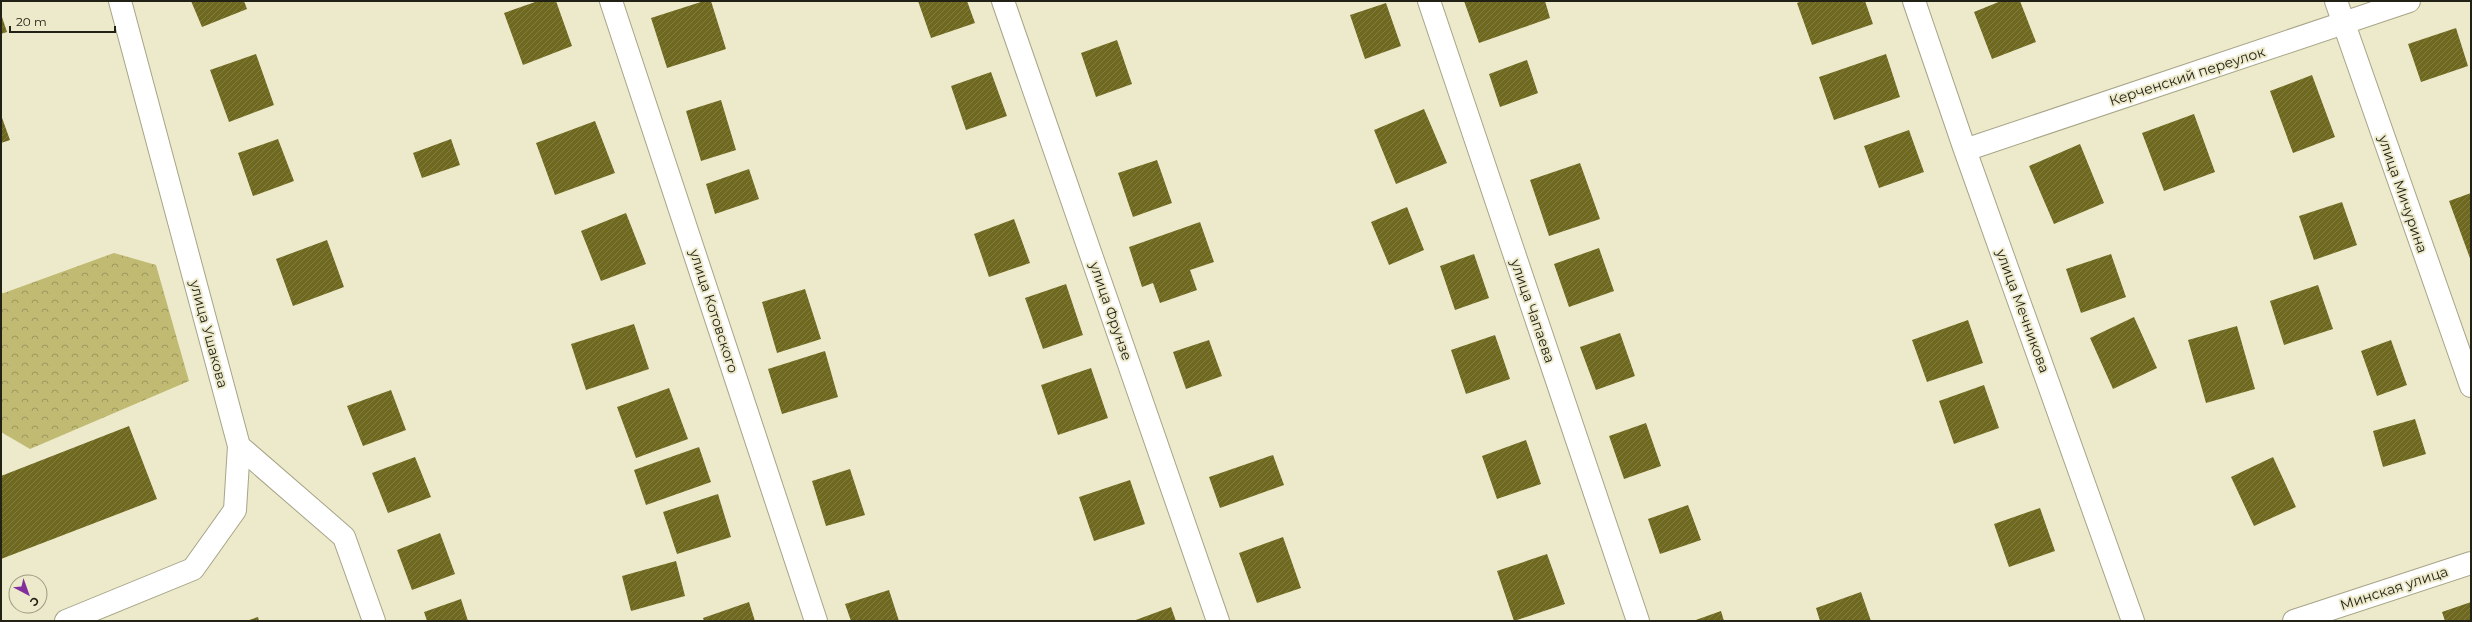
<svg xmlns="http://www.w3.org/2000/svg" width="2472" height="622" viewBox="0 0 2472 622" font-family="Montserrat,sans-serif">
  <style>
    .forest { fill: url(#forest-crowns) }
    .building { fill: url(#building-hatch) }
    .lines { fill: none; stroke-linecap: round; stroke-linejoin: round }
    .minor-casing { stroke: #a7a487; stroke-width: 24 }
    .minor { stroke: #fff; stroke-width: 22 }
    .labels { text-anchor: middle; dominant-baseline: central; stroke-width: 4; stroke-linejoin: round; paint-order: stroke }
    .street-label { font-size: 14px; fill: #222116; stroke: #edeacb }
  </style>
  <defs>
    <pattern id="forest-crowns" width="20" height="18" patternUnits="userSpaceOnUse"><rect width="20" height="18" fill="#c1ba73"/><path d="M2 6a3 3 0 1 1 6 0M12 15a3 3 0 1 1 6 0" fill="none" stroke="#9c975d"/></pattern>
    <pattern id="building-hatch" width="6" height="6" patternUnits="userSpaceOnUse"><rect width="6" height="6" fill="#6f681f"/><path d="M-1 1l2-2M0 6l6-6M5 7l2-2" fill="none" stroke="#827d46"/></pattern>
  </defs>
  <rect width="100%" height="100%" fill="#edeacb"/>
  <path class="forest" d="M114,253L156,265L189,381L30,449L1,432V294Z"/>
  <path class="building" d="M191,1H244L247,9L202,27Z
    M538,1H556L572,46L523,65L504,13Z
    M704,1H711L726,49L667,68L651,18Z
    M918,1H967L975,23L931,38Z
    M1464,1H1545L1550,18L1479,43Z
    M1802,1H1865L1873,24L1812,45L1797,3Z
    M2001,1H2020L2036,42L1992,59L1974,12Z
    M1386,3L1401,46L1365,59L1350,15Z
    M1,14L7,32L1,34Z
    M2456,28L2468,66L2421,82L2408,44Z
    M1117,40L1132,84L1096,97L1081,53Z
    M256,54L274,105L229,122L210,70Z
    M1886,54L1900,97L1834,120L1819,77Z
    M1527,60L1538,93L1500,107L1489,74Z
    M991,72L1007,116L966,130L951,86Z
    M2312,75L2335,137L2293,153L2270,91Z
    M721,100L736,150L701,161L686,111Z
    M1424,109L1447,163L1396,184L1374,130Z
    M2194,114L2215,172L2164,191L2142,133Z
    M1,115L10,140L1,143Z
    M595,121L615,173L555,195L536,143Z
    M1909,130L1924,172L1879,188L1864,146Z
    M278,139L294,181L253,196L238,153Z
    M451,139L460,165L422,178L413,153Z
    M2080,144L2104,203L2054,224L2029,166Z
    M1157,160L1172,203L1133,217L1118,173Z
    M1580,163L1600,219L1549,236L1530,180Z
    M749,169L759,199L715,214L706,184Z
    M2471,193V261L2449,201Z
    M2342,202L2357,245L2314,260L2299,216Z
    M1407,207L1424,250L1389,265L1371,222Z
    M626,213L646,264L601,281L581,231Z
    M1014,219L1030,263L989,277L974,234Z
    M1200,222L1214,262L1190,270L1197,290L1160,303L1153,283L1142,287L1129,247Z
    M327,240L344,287L293,306L276,259Z
    M1599,248L1614,291L1569,307L1554,264Z
    M1474,254L1489,298L1455,310L1440,266Z
    M2111,254L2126,297L2081,313L2066,269Z
    M1066,284L1083,335L1043,349L1025,298Z
    M2318,285L2333,329L2284,345L2270,301Z
    M805,289L821,339L777,353L762,302Z
    M2134,317L2157,368L2113,389L2090,338Z
    M1968,320L1983,363L1927,382L1912,340Z
    M634,324L649,369L586,390L571,344Z
    M2237,326L2255,389L2206,403L2188,340Z
    M1620,333L1635,376L1596,390L1580,347Z
    M1495,335L1510,379L1466,394L1451,350Z
    M1209,340L1222,376L1186,389L1173,352Z
    M2391,340L2407,385L2377,396L2361,351Z
    M825,351L838,397L782,414L768,369Z
    M1091,368L1108,418L1058,435L1041,385Z
    M1984,385L1999,428L1954,444L1939,401Z
    M669,388L688,439L636,458L617,407Z
    M391,390L406,430L363,446L347,406Z
    M2415,419L2426,454L2383,467L2373,431Z
    M1646,423L1661,466L1624,479L1609,436Z
    M129,426L157,499L1,559V476Z
    M1526,440L1541,484L1497,499L1482,456Z
    M699,447L711,482L646,505L634,470Z
    M1273,455L1284,485L1220,508L1209,477Z
    M415,457L431,497L388,513L372,473Z
    M2273,457L2296,507L2254,526L2231,477Z
    M850,469L865,515L826,526L812,481Z
    M1130,480L1145,524L1094,541L1079,497Z
    M718,494L731,537L677,554L663,512Z
    M1688,505L1701,540L1660,554L1648,519Z
    M2040,508L2055,551L2009,567L1994,524Z
    M440,533L455,574L412,590L397,550Z
    M1283,537L1301,588L1257,603L1239,553Z
    M1547,554L1565,604L1514,621L1497,571Z
    M676,561L685,596L631,611L622,576Z
    M889,590L899,621H851L845,604Z
    M1861,592L1871,621H1820L1816,608Z
    M461,599L468,621H427L424,612Z
    M749,602L755,621H704L703,618Z
    M2471,602V621H2445L2442,612Z
    M1171,607L1176,621H1133Z
    M1721,611L1724,621H1693Z
    M258,617L259,621H246Z"/>
  <g class="lines">
    <g class="minor-casing">
      <path id="minor" d="M120,1L239,446L344,537L374,621
        M611,1L816,621
        M1003,1L1218,621
        M1429,1L1638,621
        M1914,1L1965,150L2133,621
        M2336,1L2471,386
        M1965,150L2409,1
        M66,621L193,569L235,510L239,446
        M2294,621L2471,563"/>
    </g>
    <use href="#minor" class="minor"/>
  </g>
  <g class="labels">
    <g class="street-label">
      <text transform="translate(2187 76) rotate(-18)">Керченский переулок</text>
      <text transform="translate(2403 194) rotate(71)">улица Мичурина</text>
      <text transform="translate(714 311) rotate(72)">улица Котовского</text>
      <text transform="translate(1111 311) rotate(71)">улица Фрунзе</text>
      <text transform="translate(1533 311) rotate(71)">улица Чапаева</text>
      <text transform="translate(2023 311) rotate(70)">улица Мечникова</text>
      <text transform="translate(209 334) rotate(75)">улица Ушакова</text>
      <text transform="translate(2394 588) rotate(-18)">Минская улица</text>
    </g>
  </g>
  <rect width="2472" height="622" fill="none" stroke="#222116" stroke-width="4"/>
  <g transform="translate(28 594) rotate(139)"><circle r="19" fill="#edeacb" stroke="#9c9a83"/>
  <path d="M0-3L7 15L0 10L-7 15Z" fill="#822f9d"/>
  <text y="-6" font-size="11" font-weight="bold" text-anchor="middle" fill="#222116">С</text>
  </g>
  <path d="M10 26v6h105v-6" fill="none" stroke="#222116" stroke-width="2"/>
  <text x="16" y="26" font-size="12" fill="#222116" stroke="#edeacb" stroke-width="3" paint-order="stroke">20 m</text>
</svg>
